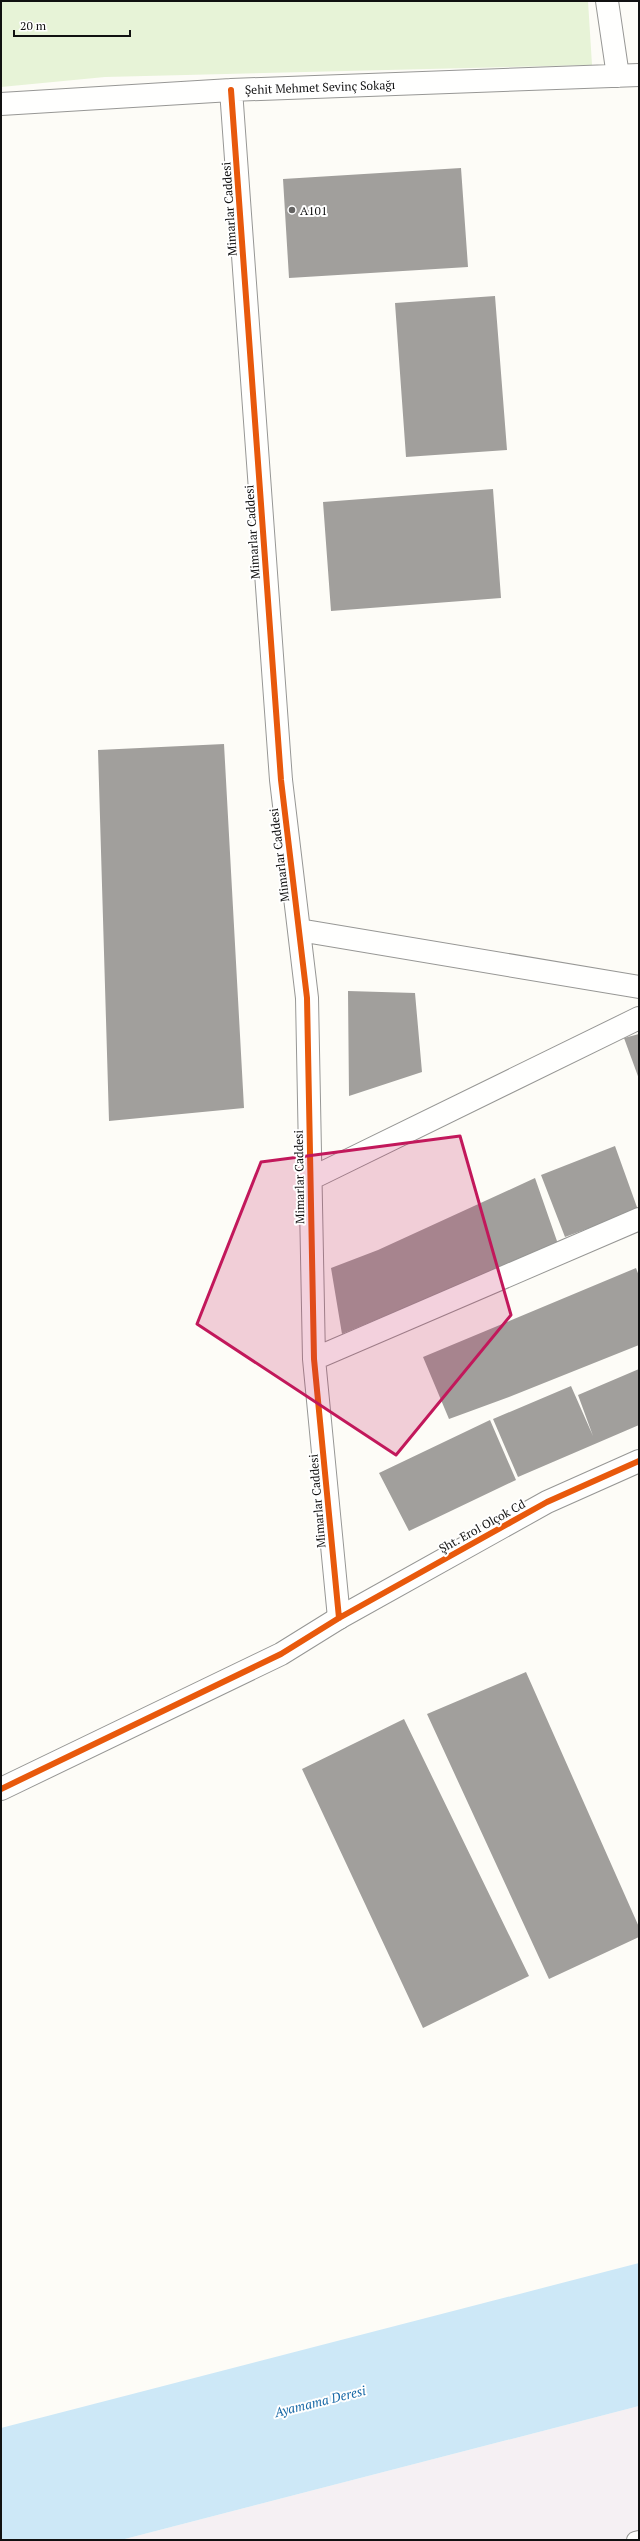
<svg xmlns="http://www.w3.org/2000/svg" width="640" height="2541" viewBox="0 0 640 2541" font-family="'PT Serif',serif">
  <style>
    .industrial { fill: #f5f0f3 }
    .green { fill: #e7f3d7 }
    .water { fill: #cde8f7 }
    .building { fill: #a19f9c }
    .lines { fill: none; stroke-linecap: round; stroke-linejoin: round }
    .service-casing { stroke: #979795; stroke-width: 18 }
    .minor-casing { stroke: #979795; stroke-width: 24 }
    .tertiary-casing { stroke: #979795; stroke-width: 24 }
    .service { stroke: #fffffe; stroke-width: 16 }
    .minor { stroke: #fffffe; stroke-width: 22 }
    .tertiary { stroke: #fffffe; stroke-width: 22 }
    .cycleway-casing { stroke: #fff; stroke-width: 8 }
    .cycleway { stroke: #e8590c; stroke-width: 6 }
    .marked { fill: #c2185b; fill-opacity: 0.2; stroke: #c2185b; stroke-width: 3; stroke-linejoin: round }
    .poi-dot { fill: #646362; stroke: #fff; stroke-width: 1.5 }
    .labels { text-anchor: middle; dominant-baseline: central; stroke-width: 4; stroke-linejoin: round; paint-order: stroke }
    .street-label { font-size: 12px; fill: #111; stroke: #fff }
    .poi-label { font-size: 12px; fill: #111; stroke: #fff; text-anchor: start }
    .water-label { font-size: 13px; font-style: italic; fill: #1768a6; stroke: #fff }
  </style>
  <rect width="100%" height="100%" fill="#fdfcf7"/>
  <path class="industrial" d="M639,2406V2540H121Z"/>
  <path class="green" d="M1,1H588L592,65L105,77L1,87Z"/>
  <path class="water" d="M639,2263V2406L121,2540H1V2428Z"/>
  <path class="building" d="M461,168L468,267L289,278L283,179Z
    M495,296L507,450L406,457L395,303Z
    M493,489L501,598L331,611L323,502Z
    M224,744L244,1108L109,1121L98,750Z
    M348,991L415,993L422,1072L349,1096Z
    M639,1034V1079L624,1038Z
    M615,1146L638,1210L565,1237L541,1175Z
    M535,1178L558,1244L342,1334L331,1268L378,1250Z
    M636,1268L639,1276V1345L509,1397L449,1419L423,1357Z
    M639,1369V1425L518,1477L493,1419L571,1386L593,1436L578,1395Z
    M490,1420L516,1480L409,1531L379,1473Z
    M526,1672L639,1927V1937L549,1979L427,1714Z
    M404,1719L529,1976L423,2028L302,1769Z"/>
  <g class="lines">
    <g class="service-casing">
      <path id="service" d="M635,2540L639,2539"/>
    </g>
    <g class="minor-casing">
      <path id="minor" d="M607,1L618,76
        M231,90L281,780L307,998L314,1359L339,1618
        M1,104L231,90L639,75
        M299,930L639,987
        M310,1179L639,1018
        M314,1359L639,1219"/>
    </g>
    <g class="tertiary-casing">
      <path id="tertiary" d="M1,1789L281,1654L339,1618L547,1502L639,1461"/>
    </g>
    <use href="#service" class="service"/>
    <use href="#minor" class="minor"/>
    <use href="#tertiary" class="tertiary"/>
    <g class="cycleway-casing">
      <path id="cycleway" d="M231,90L281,780L307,998L314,1359L339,1618
        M1,1789L281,1654L339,1618L547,1502L639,1461"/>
    </g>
    <use href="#cycleway" class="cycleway"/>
  </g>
  <path class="marked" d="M460,1136L511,1315L396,1455L197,1324L261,1162Z"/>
  <circle class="poi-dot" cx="292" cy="210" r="4"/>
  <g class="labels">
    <g class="street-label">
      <text transform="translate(320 87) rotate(-2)">Şehit Mehmet Sevinç Sokağı</text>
      <text transform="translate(229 209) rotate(-94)">Mimarlar Caddesi</text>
      <text transform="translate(252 532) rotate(-94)">Mimarlar Caddesi</text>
      <text transform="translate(279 855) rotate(-97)">Mimarlar Caddesi</text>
      <text transform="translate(299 1177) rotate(-91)">Mimarlar Caddesi</text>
      <text transform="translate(317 1501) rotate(-95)">Mimarlar Caddesi</text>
      <text transform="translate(482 1526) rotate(-29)">Şht. Erol Olçok Cd</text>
    </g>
    <g class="poi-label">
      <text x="300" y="210">A101</text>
    </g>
    <g class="water-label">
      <text transform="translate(320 2401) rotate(-14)">Ayamama Deresi</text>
    </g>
  </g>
  <rect width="640" height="2541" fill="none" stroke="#111111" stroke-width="4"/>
  <path d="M14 30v6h116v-6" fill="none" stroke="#111111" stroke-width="2"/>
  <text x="20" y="30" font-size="12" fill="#111111" stroke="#ffffff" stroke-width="3" paint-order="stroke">20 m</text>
</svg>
